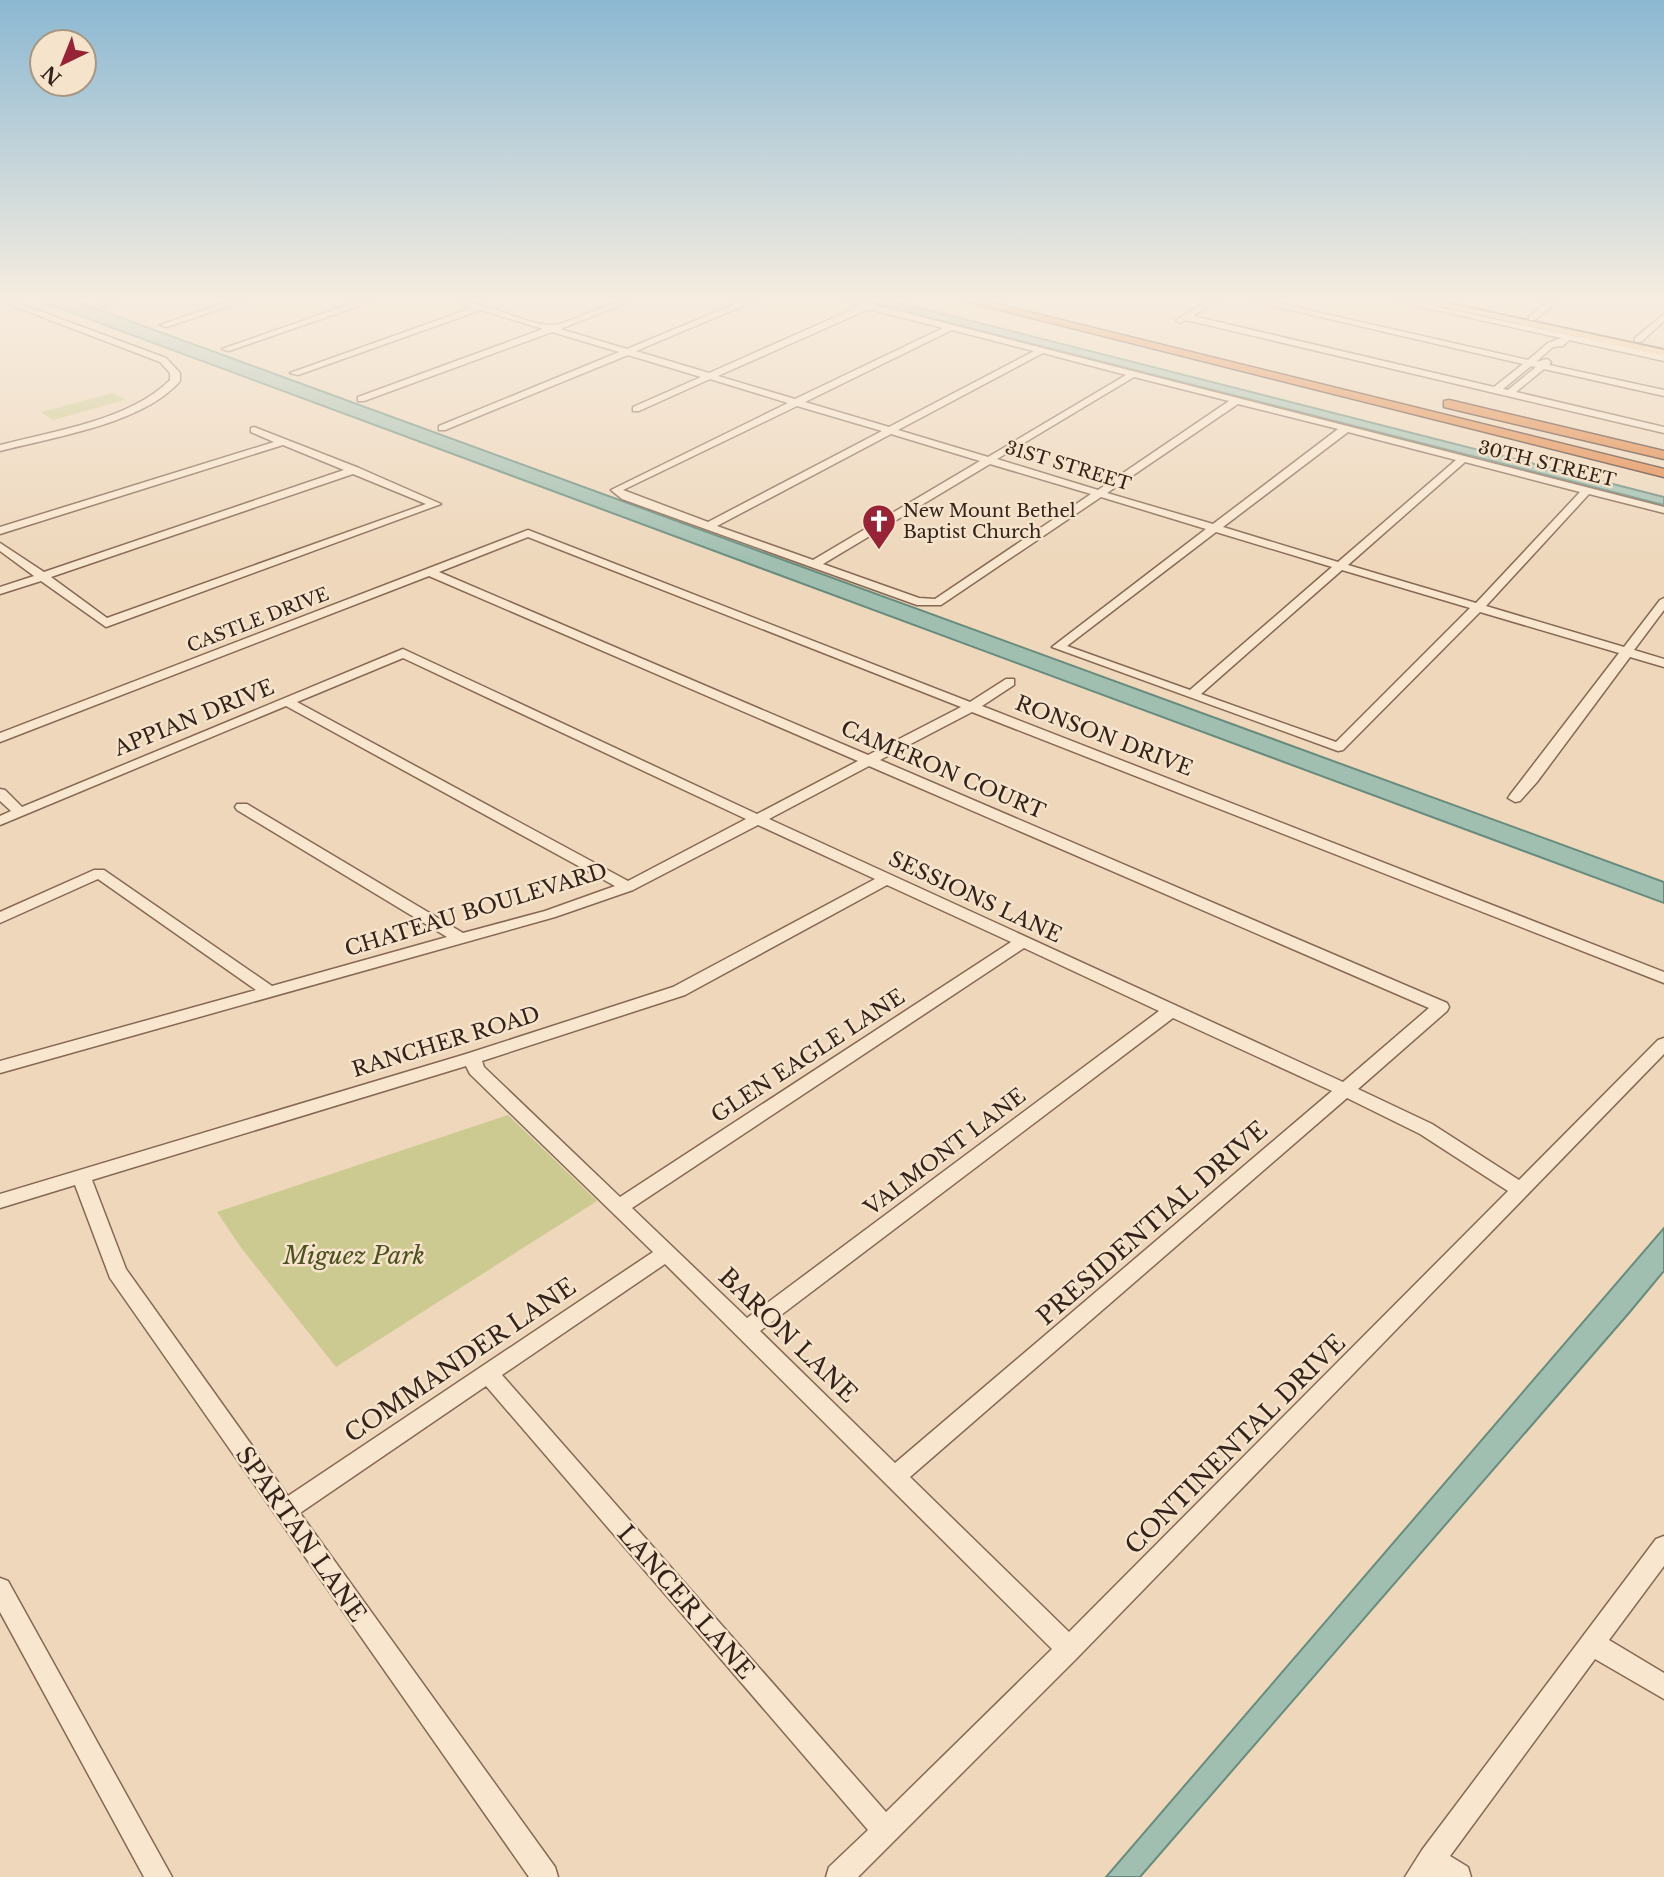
<svg xmlns="http://www.w3.org/2000/svg" width="1664" height="1877" viewBox="0 0 1664 1877" font-family="'Libre Baskerville',serif">
  <style>
    .green { fill: #ccca90 }
    .water { fill: #a0bfb1; stroke: #678c7e; stroke-width: 2 }
    .lines { fill: none; stroke-linecap: round; stroke-linejoin: round }
    .minor-casing { stroke: #866855; stroke-width: 3 }
    .major-casing { stroke: #53372a; stroke-width: 4 }
    .highway-casing { stroke: #53372a; stroke-width: 3 }
    .minor { fill: #f9e6ce; fill-rule: evenodd }
    .major { fill: #f4c691; fill-rule: evenodd }
    .highway { fill: #e28748; fill-rule: evenodd }
    .labels { text-anchor: middle; dominant-baseline: central; stroke-width: 5; stroke-linejoin: round; paint-order: stroke }
    .far-street-label { font-size: 18px; fill: #34231a; stroke: #f6e3cb }
    .far-poi-label { font-size: 18px; fill: #34231a; stroke: #f6e3cb; text-anchor: start }
    .street-label { font-size: 21px; fill: #34231a; stroke: #f6e3cb }
    .near-street-label { font-size: 24px; fill: #34231a; stroke: #f6e3cb }
    .near-park-label { font-size: 24px; font-style: italic; fill: #4c5120; stroke: #f6e3cb }
  </style>
  <rect width="100%" height="100%" fill="#eed7bb"/>
  <path class="green" d="M113,393L125,400L53,420L41,412Z
    M508,1115L597,1201L336,1367L242,1249L217,1212Z"/>
  <path class="water" d="M43,302H78L1664,882V903Z
    M868,302H897L1664,497V505Z
    M1664,1228V1271L1629,1313L1140,1877H1106Z"/>
  <g class="lines">
    <g class="minor-casing">
      <path id="minor" d="M3,302H15L166,358L180,373V381C143,424 53,437 0,451V445C54,431 130,420 170,380V373L160,362Z
        M100,302H112L103,306L99,304Z
        M228,302H241L167,327L160,325Z
        M357,302H370L229,351L222,349Z
        M458,302C490,302 517,322 549,325C566,327 603,302 628,302L560,329L627,349L740,302H752L636,351L709,373L860,306L849,302H863L1664,507V513L1589,494L1486,606L1624,647L1660,600L1664,598V610L1634,650L1664,659V667L1630,657L1537,782L1520,801L1515,802L1508,798L1510,795L1619,653L1480,612L1343,750L1338,751L1052,647L1206,529L1101,497L941,605H917L622,499L611,490L788,403L710,379L639,411H633V407L701,377L628,355L445,430H439V426L619,352L552,332L364,401H358V397L543,329L481,310L298,375L290,373L472,308ZM869,309L943,328L795,399L718,376ZM952,330L1034,351L889,427L805,402ZM1043,353L1126,375L988,457L898,430ZM1134,377L1229,401L1098,490L997,459ZM1238,404L1338,429L1213,524L1107,493ZM797,406L882,431L708,522L623,490ZM1348,432L1456,460L1338,562L1223,527ZM891,434L980,461L813,560L717,526ZM1465,462L1580,492L1476,603L1348,565ZM990,464L1091,494L935,599L919,598L823,564ZM1216,532L1332,567L1190,690L1067,646ZM1342,570L1470,608L1336,742L1201,694Z
        M1206,302H1216L1193,316L1494,387L1523,364L1256,302H1272L1528,360L1548,343L1561,338L1399,302H1415L1664,355V361L1569,340L1563,346L1553,347L1536,362L1547,359L1551,362L1549,365L1664,390V396L1544,369L1516,392L1664,427V433L1186,320L1180,323L1176,320ZM1531,366L1536,367L1508,390L1503,389Z
        M1548,302H1557L1535,320H1529V316Z
        M1664,314V321L1641,342H1635V338Z
        M254,427L359,468L441,504L106,627L41,581L0,594V587L34,576L0,551V543L44,572L344,470L283,445L0,534V527L274,442L251,432V428ZM353,474L426,504L107,618L51,577Z
        M528,530L970,702L1006,679H1014V685L982,706L1664,972V983L972,712L880,760L1447,1003L1449,1007L1447,1011L1358,1089L1432,1124L1519,1180L1658,1040L1664,1038V1054L1078,1657L858,1877H826L829,1867L868,1830L486,1386L300,1513L555,1867L558,1877H529L110,1278L75,1185L0,1208V1194L466,1054L673,987L875,879L758,825L633,890L555,917L0,1073V1061L256,990L98,879L0,923V912L94,870H104L272,986L447,937L237,810L235,807L237,804H247L463,933L545,911L615,886L286,706L0,825V816L11,811L0,801V789L5,790L22,807L403,649L757,814L858,761L429,576L0,742V733ZM528,537L961,707L868,755L439,572ZM403,658L746,819L628,881L297,702ZM869,766L1429,1008L1343,1082L769,819ZM887,885L1011,942L620,1197L484,1067L482,1061L685,995ZM1024,948L1159,1011L747,1318L632,1208ZM1173,1018L1332,1091L895,1463L760,1331ZM466,1066L470,1074L653,1252L288,1496L126,1269L92,1180ZM1347,1098L1420,1134L1508,1191L1069,1632L910,1477ZM665,1264L1052,1649L886,1812L502,1375Z
        M1664,1536V1566L1609,1640L1664,1673V1699L1595,1659L1450,1856L1468,1867L1471,1877H1405L1422,1850L1656,1539Z
        M0,1578L8,1581L172,1877H144L0,1612Z"/>
    </g>
    <g class="major-casing">
      <path id="major" d="M1421,302H1441L1664,350V356Z"/>
    </g>
    <g class="highway-casing">
      <path id="highway" d="M968,302H989L1664,469V477Z
        M1449,400L1664,451V459L1444,407V401Z"/>
    </g>
    <use href="#minor" class="minor"/>
    <use href="#major" class="major"/>
    <use href="#highway" class="highway"/>
  </g>
  <linearGradient id="sky" x2="0" y2="1"><stop stop-color="#8bb8d2"/><stop offset="0.53" stop-color="#f7ede0"/><stop offset="1" stop-color="#f7ede0" stop-opacity="0"/></linearGradient>
  <rect width="1664" height="565" fill="url(#sky)"/>
  <defs>
    <g id="church-pin" transform="scale(1.75)"><path d="M0 17L-7.5 6A9.5 9.5 0 1 1 7.5 6Z" fill="#962436" stroke="#f6e3cb"/><path d="M-1.2-6h2.4v3.5h3.3v2.4h-3.3V6h-2.4V-.1h-3.3v-2.4h3.3Z" fill="#fff"/></g>
  </defs>
  <g fill-rule="evenodd">
    <use href="#church-pin" x="879" y="521"/>
  </g>
  <g class="labels">
    <g class="far-street-label">
      <text transform="translate(1547 464) rotate(14)">30TH STREET</text>
      <text transform="translate(1068 466) rotate(17)">31ST STREET</text>
      <text transform="translate(258 620) rotate(-21)">CASTLE DRIVE</text>
    </g>
    <g class="far-poi-label">
      <text x="903" y="511">New Mount Bethel<tspan x="903" dy="21">Baptist Church</tspan></text>
    </g>
    <g class="street-label">
      <text transform="translate(194 718) rotate(-22)">APPIAN DRIVE</text>
      <text transform="translate(1104 736) rotate(21)">RONSON DRIVE</text>
      <text transform="translate(943 770) rotate(23)">CAMERON COURT</text>
      <text transform="translate(975 897) rotate(25)">SESSIONS LANE</text>
      <text transform="translate(476 910) rotate(-17)">CHATEAU BOULEVARD</text>
      <text transform="translate(446 1042) rotate(-17)">RANCHER ROAD</text>
      <text transform="translate(808 1056) rotate(-33)">GLEN EAGLE LANE</text>
      <text transform="translate(945 1152) rotate(-37)">VALMONT LANE</text>
    </g>
    <g class="near-street-label">
      <text transform="translate(1152 1223) rotate(-41)">PRESIDENTIAL DRIVE</text>
      <text transform="translate(788 1335) rotate(44)">BARON LANE</text>
      <text transform="translate(460 1360) rotate(-34)">COMMANDER LANE</text>
      <text transform="translate(1235 1444) rotate(-45)">CONTINENTAL DRIVE</text>
      <text transform="translate(301 1534) rotate(55)">SPARTAN LANE</text>
      <text transform="translate(686 1602) rotate(49)">LANCER LANE</text>
    </g>
    <g class="near-park-label">
      <text x="354" y="1255">Miguez Park</text>
    </g>
  </g>
  <g transform="translate(63 63) rotate(223)"><circle r="33" fill="#f6e3cb" stroke="#a89684" stroke-width="2"/>
  <path d="M0-5L12 26L0 18L-12 26Z" fill="#962436"/>
  <text y="-10" font-size="19" font-weight="bold" text-anchor="middle" fill="#34231a">N</text>
  </g>
</svg>
